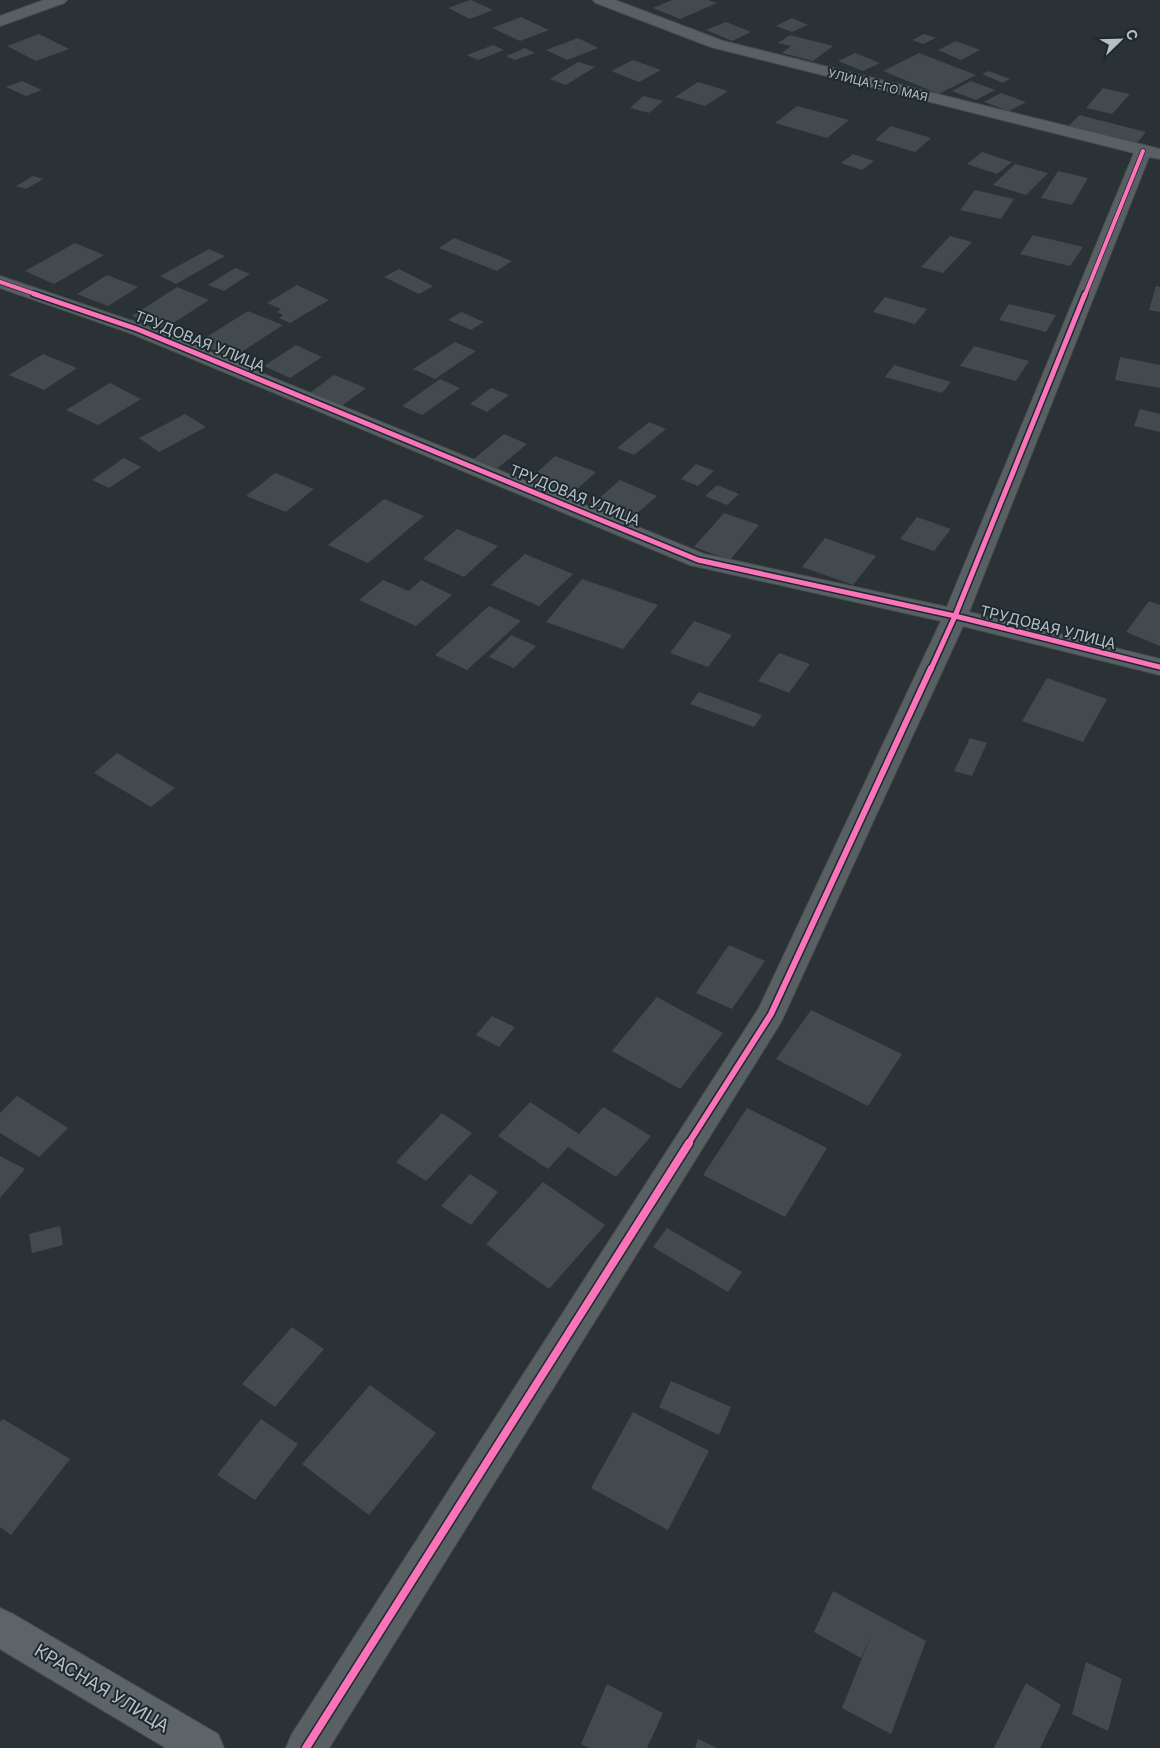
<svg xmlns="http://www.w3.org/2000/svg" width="1160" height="1748" viewBox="0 0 1160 1748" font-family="Inter,sans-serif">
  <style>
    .building { fill: #434a4d }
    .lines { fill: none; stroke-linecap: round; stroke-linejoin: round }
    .minor-casing { stroke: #484d50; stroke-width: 2 }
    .secondary-casing { stroke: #484d50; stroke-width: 2 }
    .minor { fill: #596063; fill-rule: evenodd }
    .secondary { fill: #5d6468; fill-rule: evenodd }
    .cycleway-far3-casing { stroke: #1d292f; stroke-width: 5.5 }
    .cycleway-far2-casing { stroke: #1d292f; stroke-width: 8 }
    .cycleway-far1-casing { stroke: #1d292f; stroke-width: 9 }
    .cycleway-casing { stroke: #1d292f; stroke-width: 11 }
    .cycleway-far3 { stroke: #fb73b8; stroke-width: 4 }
    .cycleway-far2 { stroke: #fb73b8; stroke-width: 5 }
    .cycleway-far1 { stroke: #fb73b8; stroke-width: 6 }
    .cycleway { stroke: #fb73b8; stroke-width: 8 }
    .labels { text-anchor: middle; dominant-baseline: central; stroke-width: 4; stroke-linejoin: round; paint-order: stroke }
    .far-street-label { font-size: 12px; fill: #b4bfc6; stroke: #1d292f }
    .street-label { font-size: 15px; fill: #b4bfc6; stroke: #1d292f }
    .near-street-label { font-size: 18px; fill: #b4bfc6; stroke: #1d292f }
  </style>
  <rect width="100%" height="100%" fill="#2a3235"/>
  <path class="building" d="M470,0H471L493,10L470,19L448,8Z
    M672,0H708L717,3L680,19L653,8Z
    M521,17L549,30L520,41L492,28Z
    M792,18L808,25L792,32L776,26Z
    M726,22L751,32L732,41L706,30Z
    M39,34L69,49L36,61L7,46Z
    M924,34L936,38L923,44L912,40Z
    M790,35L833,46L813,61L782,53L791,46L778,43Z
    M578,38L598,48L567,60L546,50Z
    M956,41L980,50L961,60L938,50Z
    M493,45L504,50L478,60L467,55Z
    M525,48L535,53L515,60L506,56Z
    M855,53L880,63L863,71L838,61Z
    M919,53L976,75L939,94L883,71Z
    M633,60L661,70L639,82L611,71Z
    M578,62L595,67L566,85L550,79Z
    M989,71L1010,79L1003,83L982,74Z
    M22,81L42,90L26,96L6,87Z
    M971,81L995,90L976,100L952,91Z
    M698,82L728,91L705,106L675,97Z
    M1103,88L1130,94L1112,114L1086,108Z
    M1001,93L1026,102L1009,111L984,102Z
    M643,96L663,101L649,113L630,108Z
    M797,106L849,120L827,138L775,123Z
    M1079,115L1146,132L1136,144L1068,127Z
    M891,126L931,138L915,152L875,140Z
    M982,152L1012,162L997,174L967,164Z
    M853,154L874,161L862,170L841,163Z
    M1015,164L1048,173L1026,195L993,185Z
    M1058,171L1088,178L1072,205L1041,198Z
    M33,176L43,179L26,189L16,186Z
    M975,190L1014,199L1001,219L960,210Z
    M1033,235L1083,247L1070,266L1020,254Z
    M950,236L972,242L943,273L921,267Z
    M454,238L512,261L497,271L439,248Z
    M75,243L104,255L54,284L25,271Z
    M209,249L225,256L176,284L160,276Z
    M235,268L250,274L224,291L208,285Z
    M399,269L433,286L419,294L384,277Z
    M107,275L138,287L108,306L77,294Z
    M297,285L329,300L290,323L279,318L283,315L277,312L281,309L267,303Z
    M1156,286L1160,287V312L1149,310Z
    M177,287L209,300L164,329L132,316Z
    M885,297L927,309L915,324L873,312Z
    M1009,304L1056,315L1046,332L999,320Z
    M248,311L283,325L232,358L197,343Z
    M461,312L484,322L471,330L448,320Z
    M455,342L476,351L435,379L413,369Z
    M296,345L322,357L290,378L264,366Z
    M974,346L1029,361L1016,381L960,366Z
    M43,354L77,368L44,390L9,375Z
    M1120,357L1160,365V388L1115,380Z
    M894,365L951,382L942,393L885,377Z
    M334,375L366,388L339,408L307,395Z
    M440,379L460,388L422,415L402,406Z
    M110,383L141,399L98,425L66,410Z
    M491,388L509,395L487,412L470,404Z
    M1140,409L1160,414V432L1134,426Z
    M185,414L206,427L159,452L139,438Z
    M649,422L666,429L634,455L617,448Z
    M504,434L527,444L493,472L469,463Z
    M555,456L596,472L566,499L525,483Z
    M124,458L141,467L109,488L92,480Z
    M696,464L714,471L698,486L681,479Z
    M275,473L314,489L286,512L246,496Z
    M620,480L657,496L626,523L588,508Z
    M717,485L739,494L727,505L705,496Z
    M384,499L424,516L368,563L328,545Z
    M724,513L759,525L730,560L694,547Z
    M917,517L951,529L934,551L900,539Z
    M457,529L498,546L464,577L423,559Z
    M825,538L876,556L853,585L802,567Z
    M525,554L573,574L539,606L491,585Z
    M582,579L658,605L623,649L546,622Z
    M383,580L409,591L421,580L452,595L416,626L359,600Z
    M1149,601L1160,605V646L1126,632Z
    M489,606L521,621L467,670L435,655Z
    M694,621L732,635L708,667L670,653Z
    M511,635L536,646L514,668L489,657Z
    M779,653L810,664L789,693L758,681Z
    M1047,678L1107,699L1083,742L1022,721Z
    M699,692L762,715L754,727L690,704Z
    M970,738L987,743L972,776L954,771Z
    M117,753L175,788L151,807L94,773Z
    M729,945L765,961L732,1009L696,993Z
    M657,997L723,1033L680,1089L612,1051Z
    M811,1010L902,1054L868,1106L776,1059Z
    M492,1016L515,1027L499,1047L476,1035Z
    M17,1096L68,1128L39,1157L0,1133V1113Z
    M530,1102L579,1134L603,1107L651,1136L616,1177L568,1147L548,1169L498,1136Z
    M747,1108L827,1148L785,1217L703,1175Z
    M442,1113L472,1133L426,1181L396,1162Z
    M0,1156L25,1169L0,1198Z
    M470,1174L498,1192L471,1225L441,1206Z
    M543,1182L605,1225L549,1289L486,1244Z
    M60,1226L63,1245L32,1253L29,1234Z
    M667,1228L742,1272L728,1292L653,1247Z
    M292,1327L324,1349L275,1407L242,1384Z
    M671,1381L731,1407L719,1435L659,1407Z
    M370,1385L436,1433L369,1515L302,1464Z
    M633,1412L709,1451L668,1530L591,1488Z
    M3,1419L70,1459L11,1535L0,1527V1422Z
    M261,1419L298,1444L255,1500L217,1475Z
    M833,1591L926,1641L891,1734L842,1708L872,1633L861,1658L814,1632Z
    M1086,1662L1122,1679L1108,1731L1072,1714Z
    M1026,1683L1061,1705L1040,1748H994Z
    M607,1684L663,1713L647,1748H589L581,1744Z
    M698,1739L717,1748H695Z"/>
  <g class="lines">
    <g class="minor-casing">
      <path id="minor" d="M44,0H67L64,3L0,26V16Z
        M593,0H615L723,41L1160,149V159L1149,157L969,612L1160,659V675L963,626L781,1022L329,1748H286L292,1734L759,1008L941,621L690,565L130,333L0,288V276L144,325L704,554L947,607L1134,153L711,47L596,3Z"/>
    </g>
    <g class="secondary-casing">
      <path id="secondary" d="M0,1608L13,1614L218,1734L224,1748H166L0,1649Z"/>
    </g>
    <use href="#minor" class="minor"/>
    <use href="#secondary" class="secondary"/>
    <g class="cycleway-far3-casing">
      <path id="cycleway-far3" d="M0,282L38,295
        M1085,295L1143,151"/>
    </g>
    <g class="cycleway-far2-casing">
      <path id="cycleway-far2" d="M34,294L137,329L698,560L955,616L1160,667
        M931,669L955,616L1085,294"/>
    </g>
    <g class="cycleway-far1-casing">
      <path id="cycleway-far1" d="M688,1144L771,1014L931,668"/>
    </g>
    <g class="cycleway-casing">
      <path id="cycleway" d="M306,1748L689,1143"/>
    </g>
    <use href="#cycleway-far3" class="cycleway-far3"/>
    <use href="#cycleway-far2" class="cycleway-far2"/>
    <use href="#cycleway-far1" class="cycleway-far1"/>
    <use href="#cycleway" class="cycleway"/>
  </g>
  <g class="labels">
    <g class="far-street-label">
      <text transform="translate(878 85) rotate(14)">УЛИЦА 1-ГО МАЯ</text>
    </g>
    <g class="street-label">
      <text transform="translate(200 341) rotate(22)">ТРУДОВАЯ УЛИЦА</text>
      <text transform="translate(575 495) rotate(22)">ТРУДОВАЯ УЛИЦА</text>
      <text transform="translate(1048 627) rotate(14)">ТРУДОВАЯ УЛИЦА</text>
    </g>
    <g class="near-street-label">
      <text transform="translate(102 1688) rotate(31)">КРАСНАЯ УЛИЦА</text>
    </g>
  </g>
  <g transform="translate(1120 40) rotate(67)" stroke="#1d292f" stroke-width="4" paint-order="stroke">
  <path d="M0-4L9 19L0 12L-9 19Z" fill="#b4bfc6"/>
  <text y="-8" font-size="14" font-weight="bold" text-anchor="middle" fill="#b4bfc6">С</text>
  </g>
</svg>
